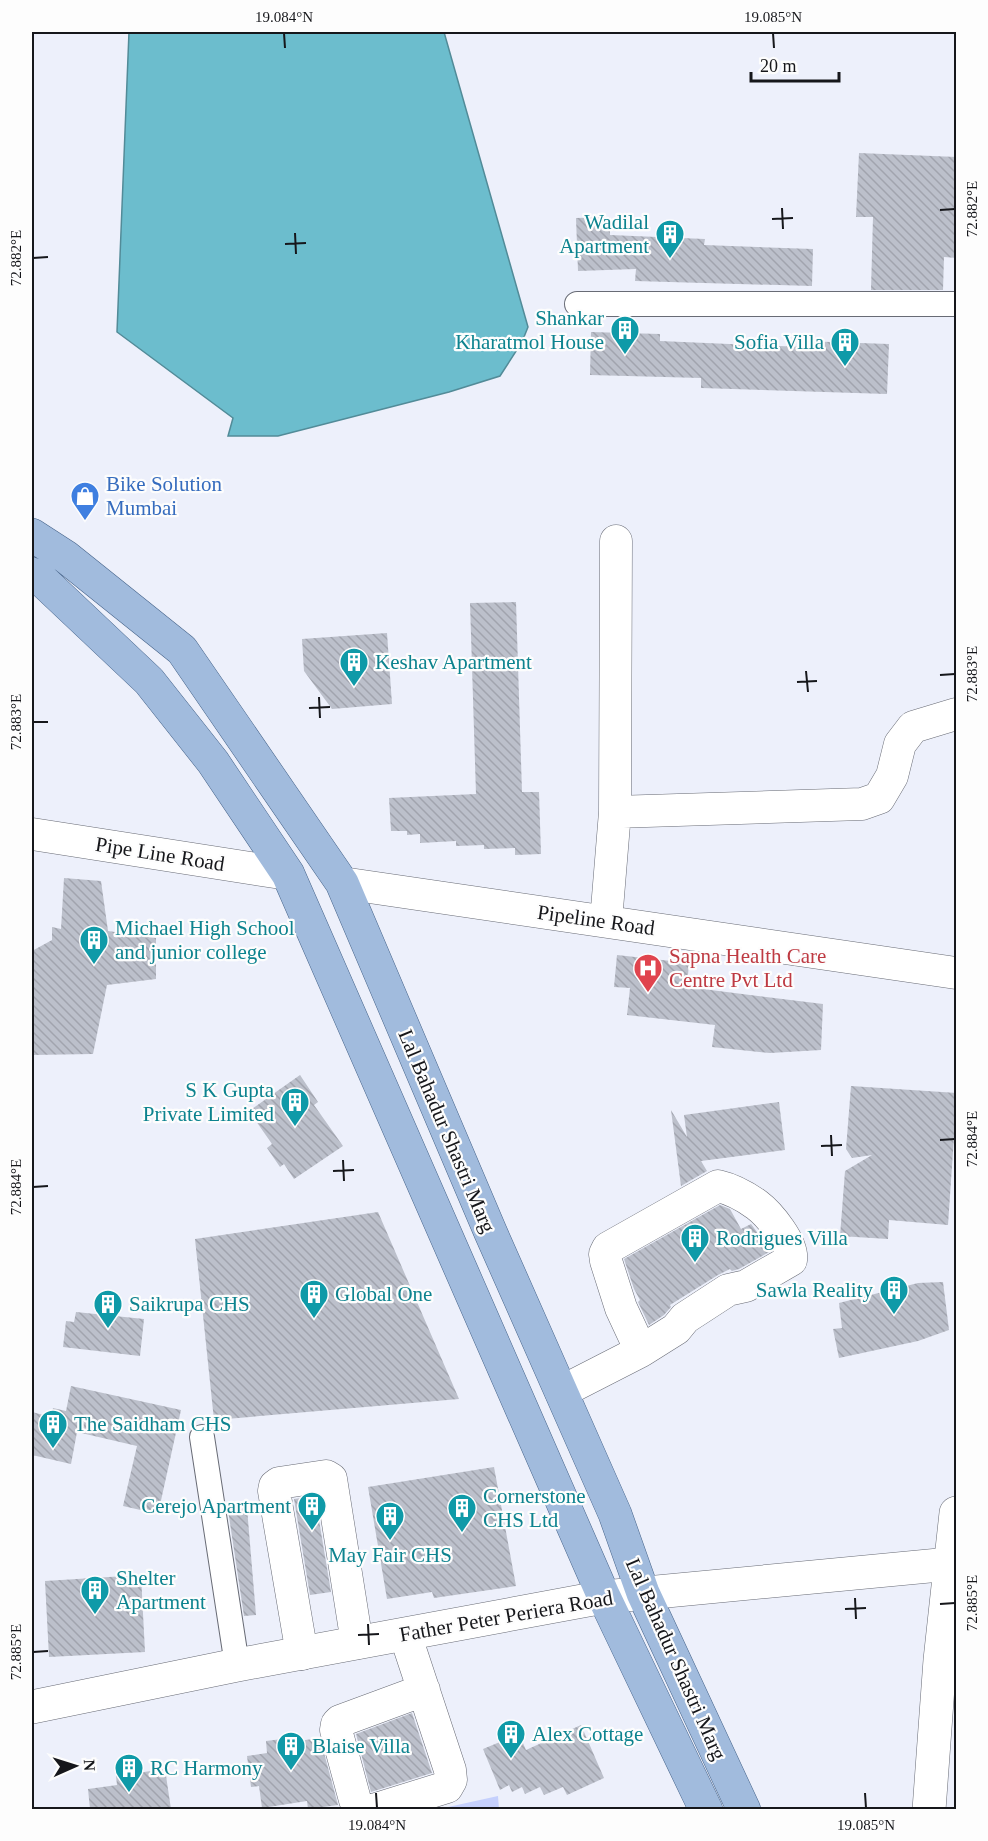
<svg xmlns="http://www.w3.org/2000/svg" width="988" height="1841" viewBox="0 0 988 1841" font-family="'Times New Roman',serif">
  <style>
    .grass { fill: #c5d0fd }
    .water { fill: #6cbdcd; stroke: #528b98; stroke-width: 1.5 }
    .building { fill: url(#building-back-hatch) }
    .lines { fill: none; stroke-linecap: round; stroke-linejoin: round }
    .pedestrian-casing { stroke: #686b75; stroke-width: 26 }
    .minor-casing { stroke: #686b75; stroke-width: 33 }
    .tertiary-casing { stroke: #686b75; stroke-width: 34 }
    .secondary-casing { stroke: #686b75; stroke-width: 34 }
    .primary-casing { stroke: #47648a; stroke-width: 34 }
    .pedestrian { stroke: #fff; stroke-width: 24 }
    .minor { stroke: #fff; stroke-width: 32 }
    .tertiary { stroke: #fff; stroke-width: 33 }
    .secondary { stroke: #fff; stroke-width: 33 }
    .primary { stroke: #a1bbdd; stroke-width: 33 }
    .ticks { fill: none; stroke: #16171b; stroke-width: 2 }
    .labels { text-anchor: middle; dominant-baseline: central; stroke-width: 4.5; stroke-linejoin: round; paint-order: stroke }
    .culture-label { font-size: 21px; fill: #0d838f; stroke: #fdfdfd; text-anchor: start }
    .shop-label { font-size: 21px; fill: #366cbe; stroke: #fdfdfd; text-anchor: start }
    .street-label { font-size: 21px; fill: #16171b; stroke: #fdfdfd }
    .health-label { font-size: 21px; fill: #be3a42; stroke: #fdfdfd; text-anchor: start }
    .neatline { fill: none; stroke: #16171b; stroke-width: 2 }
    .ticks-label { font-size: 15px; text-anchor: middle; fill: #16171b }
  </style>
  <defs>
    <pattern id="building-back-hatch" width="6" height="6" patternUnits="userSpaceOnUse" patternTransform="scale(1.5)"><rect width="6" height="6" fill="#bcc0cb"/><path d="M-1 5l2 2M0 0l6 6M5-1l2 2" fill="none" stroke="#a1a4ae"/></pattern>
  </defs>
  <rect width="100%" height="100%" fill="#edf0fb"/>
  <path class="grass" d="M498,1796L499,1809H439Z"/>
  <path class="water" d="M129,32H444L528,327L522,342L500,376L449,392L278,436H228L233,418L117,332Z"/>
  <path class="building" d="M859,153L957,157V258L944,257L943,290H871L873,217H856Z
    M610,217V235L705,239L704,245L813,249L812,286L635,281L636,269L578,271L576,218Z
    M591,332L660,334V341L802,347V341L889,344L887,394L701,388V378L590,375Z
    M516,602L522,792H539L541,854L515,855V848L484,849V845L456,846V841L420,843V834L407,835V831H391L389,798L476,794L470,603Z
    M387,633L392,704L332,709L304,671L302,639Z
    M64,878L101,881L108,931L156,938V979L107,985L93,1054L32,1055V951L52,940V927L61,929Z
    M617,955L689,963L687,987L823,1004L821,1050L770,1053L712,1047L715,1025L627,1015L630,988L614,987Z
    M300,1075L318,1102L314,1105L343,1146L294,1179L284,1164L280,1167L267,1148L272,1144L249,1111Z
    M851,1086L957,1093L948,1225L889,1220L888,1239L840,1236L845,1171L872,1155L852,1158L846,1149Z
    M779,1102L785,1150L701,1161L707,1171L681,1186L671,1110L687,1137L684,1115Z
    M720,1205L730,1209L741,1229L751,1224L771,1251L739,1269L732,1271L730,1269L718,1275L670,1305L671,1307L664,1315L649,1325L638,1302L640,1300L634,1289L624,1259Z
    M378,1212L459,1399L214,1420L195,1239Z
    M943,1282L949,1330L918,1341L839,1358L833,1329L842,1328L839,1303L918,1283Z
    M76,1312L144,1319L140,1356L63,1347L66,1321L74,1322Z
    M71,1386L181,1410L158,1514L123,1506L137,1446L77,1432L71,1464L32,1455V1412L51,1417L53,1408L66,1411Z
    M494,1467L516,1586L434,1598L432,1592L387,1599L368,1487Z
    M315,1496L331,1592L310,1595L294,1499Z
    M247,1508L256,1615L244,1616L228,1510Z
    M141,1575L145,1652L49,1657L45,1581Z
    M412,1713L432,1773L371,1792L356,1734Z
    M581,1725L604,1778L567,1795L563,1787L544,1795L540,1787L525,1794L522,1787L512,1792L509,1785L500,1790L483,1749L519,1734L526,1750Z
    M290,1738L291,1742L320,1738L338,1805L308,1809L307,1801L262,1808L259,1786L251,1787L247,1756L267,1753L266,1741Z
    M165,1769L171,1809H90L88,1789L117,1785L116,1776Z"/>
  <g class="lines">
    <g class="pedestrian-casing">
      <path id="pedestrian" d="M577,304H956
        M202,1437L237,1665"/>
    </g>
    <g class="minor-casing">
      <path id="minor" d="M615,812L862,804L879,798L892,776L900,744L913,727L956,714
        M32,834L288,874
        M342,883L956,973
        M606,921L615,812L616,541
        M561,1392L641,1351L676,1329L685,1318L728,1290L746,1286L791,1260C794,1244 769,1214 757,1205C746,1197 731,1189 718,1186L608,1248L605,1254L606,1261L621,1308L641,1351
        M302,1654L274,1491L275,1486L279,1483L326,1476L331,1479L357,1643
        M365,1810L360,1808L355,1800L336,1730L337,1724L340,1721L424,1690
        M373,1810L447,1787L451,1780L450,1770L405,1634"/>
    </g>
    <g class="tertiary-casing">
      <path id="tertiary" d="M32,1707L237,1665L604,1597L950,1564"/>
    </g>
    <g class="secondary-casing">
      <path id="secondary" d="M929,1810L940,1660L956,1513"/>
    </g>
    <g class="primary-casing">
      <path id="primary" d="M32,535L66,557L182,650L342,883L490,1231L615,1514L643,1593L744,1810
        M32,574L42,580L149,681L213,762L288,874L604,1597L706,1810"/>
    </g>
    <use href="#pedestrian" class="pedestrian"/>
    <use href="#minor" class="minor"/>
    <use href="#tertiary" class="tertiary"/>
    <use href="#secondary" class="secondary"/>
    <use href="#primary" class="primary"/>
  </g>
  <path class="ticks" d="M284,33L285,48M773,33L774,48M782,208L783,229M940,210L955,209M772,219L793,218M295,233L296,254M285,244L306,243M33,258L48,257M806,671L808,692M940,675L955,674M797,682L817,681M319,697L320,718M309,708L330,707M33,722H48M831,1135L832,1156M940,1140L955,1139M821,1146L842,1145M343,1160L344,1181M333,1171L354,1170M33,1187L48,1186M855,1598L856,1619M940,1604L955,1603M845,1609L866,1608M368,1624L369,1645M358,1635L379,1634M33,1652L48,1651M376,1793L377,1808M865,1793L866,1808"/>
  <defs>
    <g id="building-pin" transform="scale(1.5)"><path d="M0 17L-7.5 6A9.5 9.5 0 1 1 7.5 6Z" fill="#0f9aa8" stroke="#fdfdfd"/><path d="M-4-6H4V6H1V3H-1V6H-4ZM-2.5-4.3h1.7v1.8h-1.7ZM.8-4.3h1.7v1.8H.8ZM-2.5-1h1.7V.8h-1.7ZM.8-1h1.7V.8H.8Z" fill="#fff"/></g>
    <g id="shop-pin" transform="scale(1.5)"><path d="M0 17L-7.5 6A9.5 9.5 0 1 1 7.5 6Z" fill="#3f7fe0" stroke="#fdfdfd"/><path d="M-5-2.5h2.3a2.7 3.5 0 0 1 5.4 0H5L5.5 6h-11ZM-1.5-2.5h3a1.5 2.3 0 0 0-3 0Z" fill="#fff"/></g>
    <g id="hospital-pin" transform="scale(1.5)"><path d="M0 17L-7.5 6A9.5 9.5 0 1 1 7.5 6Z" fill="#e0444e" stroke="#fdfdfd"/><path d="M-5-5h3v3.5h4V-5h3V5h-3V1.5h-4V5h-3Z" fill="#fff"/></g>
  </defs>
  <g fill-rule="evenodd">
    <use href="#building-pin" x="670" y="234"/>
    <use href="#building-pin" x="625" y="330"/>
    <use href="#building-pin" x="845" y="342"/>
    <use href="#shop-pin" x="85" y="496"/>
    <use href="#building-pin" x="354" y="662"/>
    <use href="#building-pin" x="94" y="940"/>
    <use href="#hospital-pin" x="648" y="968"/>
    <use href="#building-pin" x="295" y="1102"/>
    <use href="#building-pin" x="695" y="1238"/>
    <use href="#building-pin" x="894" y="1290"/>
    <use href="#building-pin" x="314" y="1294"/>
    <use href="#building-pin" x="108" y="1304"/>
    <use href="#building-pin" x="53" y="1424"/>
    <use href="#building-pin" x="312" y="1506"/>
    <use href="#building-pin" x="462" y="1508"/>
    <use href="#building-pin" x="390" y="1516"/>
    <use href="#building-pin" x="95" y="1590"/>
    <use href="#building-pin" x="511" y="1734"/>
    <use href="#building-pin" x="291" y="1746"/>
    <use href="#building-pin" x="129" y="1768"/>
  </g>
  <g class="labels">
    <g class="culture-label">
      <text x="649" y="222" text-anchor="end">Wadilal<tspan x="649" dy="24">Apartment</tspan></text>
      <text x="604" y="318" text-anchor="end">Shankar<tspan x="604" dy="24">Kharatmol House</tspan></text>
      <text x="824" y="342" text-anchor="end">Sofia Villa</text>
      <text x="375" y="662">Keshav Apartment</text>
      <text x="115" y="928">Michael High School<tspan x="115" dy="24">and junior college</tspan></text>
      <text x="274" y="1090" text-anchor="end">S K Gupta<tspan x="274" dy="24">Private Limited</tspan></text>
      <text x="716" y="1238">Rodrigues Villa</text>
      <text x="873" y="1290" text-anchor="end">Sawla Reality</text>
      <text x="335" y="1294">Global One</text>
      <text x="129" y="1304">Saikrupa CHS</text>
      <text x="74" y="1424">The Saidham CHS</text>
      <text x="483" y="1496">Cornerstone<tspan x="483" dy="24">CHS Ltd</tspan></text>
      <text x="291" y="1506" text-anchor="end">Cerejo Apartment</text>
      <text x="390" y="1555" text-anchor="middle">May Fair CHS</text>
      <text x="116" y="1578">Shelter<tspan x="116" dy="24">Apartment</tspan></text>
      <text x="532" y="1734">Alex Cottage</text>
      <text x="312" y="1746">Blaise Villa</text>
      <text x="150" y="1768">RC Harmony</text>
    </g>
    <g class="shop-label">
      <text x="106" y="484">Bike Solution<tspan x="106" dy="24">Mumbai</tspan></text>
    </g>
    <g class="street-label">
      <text transform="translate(160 854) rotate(9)">Pipe Line Road</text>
      <text transform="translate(596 920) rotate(8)">Pipeline Road</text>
      <text transform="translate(447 1131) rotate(67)">Lal Bahadur Shastri Marg</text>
      <text transform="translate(506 1616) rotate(-10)">Father Peter Periera Road</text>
      <text transform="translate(676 1659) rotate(66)">Lal Bahadur Shastri Marg</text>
    </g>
    <g class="health-label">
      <text x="669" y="956">Sapna Health Care<tspan x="669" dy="24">Centre Pvt Ltd</tspan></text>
    </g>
  </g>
  <rect width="988" height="1841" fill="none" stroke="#fdfdfd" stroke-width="66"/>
  <g transform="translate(75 1766) rotate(87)" stroke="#fdfdfd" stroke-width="4.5" paint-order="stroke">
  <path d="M0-4.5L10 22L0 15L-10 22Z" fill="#16171b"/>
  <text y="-9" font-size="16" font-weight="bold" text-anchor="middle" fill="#16171b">N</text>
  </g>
  <path d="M751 72v9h88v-9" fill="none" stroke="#16171b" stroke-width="3"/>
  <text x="760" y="72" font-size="18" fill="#16171b" stroke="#fdfdfd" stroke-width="4.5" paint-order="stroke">20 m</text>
  <rect x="33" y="33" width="922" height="1775" class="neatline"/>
  <g class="ticks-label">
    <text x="284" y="22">19.084°N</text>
    <text x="773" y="22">19.085°N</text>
    <text transform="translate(972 209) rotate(-90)" y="5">72.882°E</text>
    <text transform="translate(16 258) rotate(-90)" y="5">72.882°E</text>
    <text transform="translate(972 674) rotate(-90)" y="5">72.883°E</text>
    <text transform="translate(16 722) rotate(-90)" y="5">72.883°E</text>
    <text transform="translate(972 1139) rotate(-90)" y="5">72.884°E</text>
    <text transform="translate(16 1187) rotate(-90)" y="5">72.884°E</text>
    <text transform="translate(972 1603) rotate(-90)" y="5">72.885°E</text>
    <text transform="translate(16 1652) rotate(-90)" y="5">72.885°E</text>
    <text x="377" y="1830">19.084°N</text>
    <text x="866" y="1830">19.085°N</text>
  </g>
</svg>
